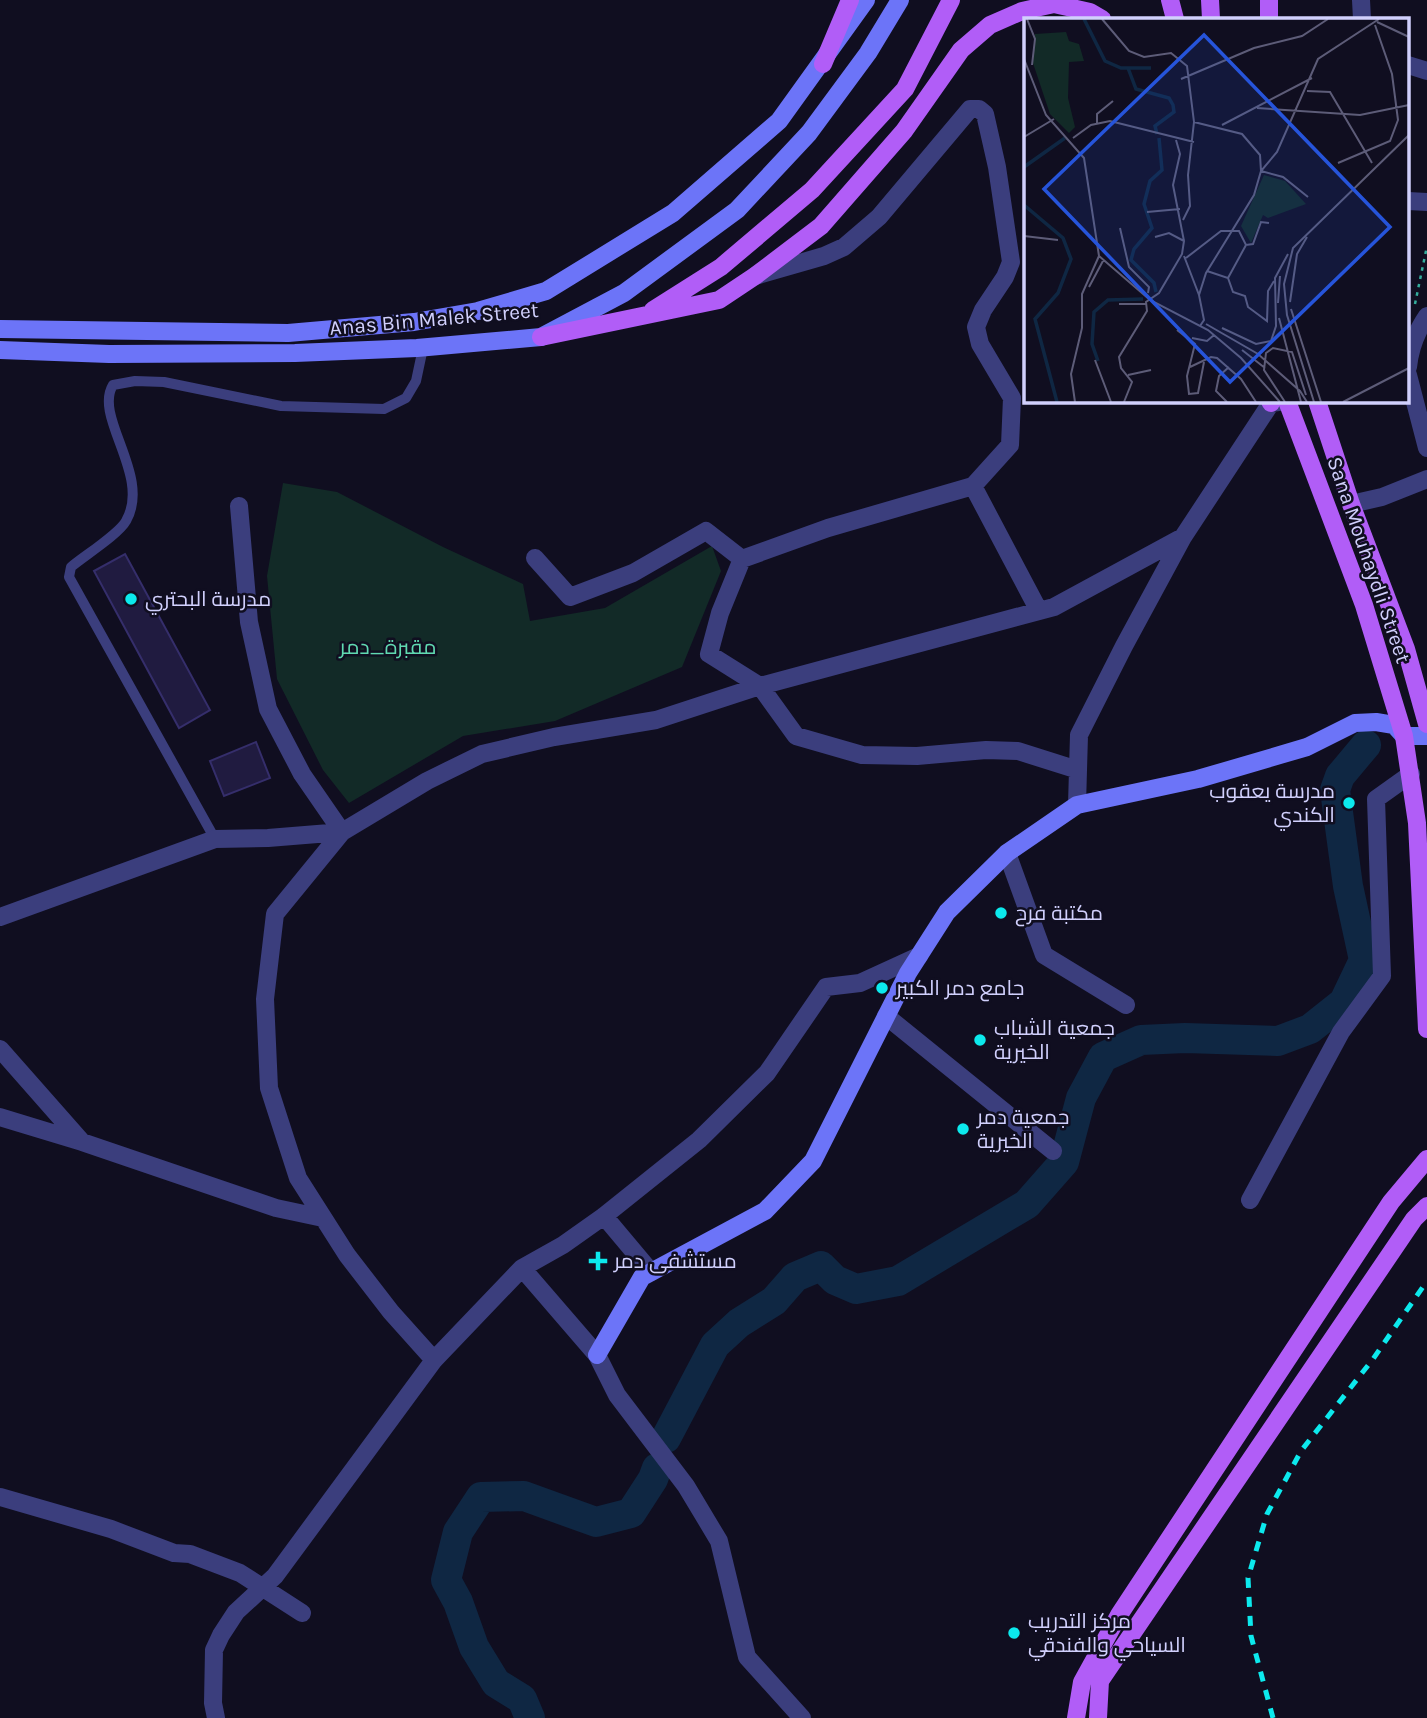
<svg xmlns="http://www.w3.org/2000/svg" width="1427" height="1718" viewBox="0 0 1427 1718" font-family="Karla,Cairo,sans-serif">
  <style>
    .green { fill: #122a27 }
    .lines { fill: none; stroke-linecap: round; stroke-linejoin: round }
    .river { stroke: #0f2743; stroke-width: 30 }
    .building { fill: #201b40; stroke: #352e6b; stroke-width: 2 }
    .path { stroke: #34ad9c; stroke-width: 2.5; stroke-dasharray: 3.5 5; stroke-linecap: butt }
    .lane { stroke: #3b3e7d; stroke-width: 10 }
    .street { stroke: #3b3e7d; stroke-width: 18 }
    .secondary { stroke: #6c74f8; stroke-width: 18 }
    .primary { stroke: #b15df7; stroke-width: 18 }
    .rail { stroke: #0ce9ed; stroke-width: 5; stroke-dasharray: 10 9; stroke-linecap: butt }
    .poi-dot { fill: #0ce9ed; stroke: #100e20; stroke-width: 2.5 }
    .labels { text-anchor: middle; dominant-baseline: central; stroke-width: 5; stroke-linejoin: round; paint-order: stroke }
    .street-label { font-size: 21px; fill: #d1d0fd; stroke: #100e20 }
    .poi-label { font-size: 21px; fill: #d1d0fd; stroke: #100e20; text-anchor: start }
    .park-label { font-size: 21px; fill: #60d9b1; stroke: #100e20 }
    .inset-river { fill: none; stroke: #0f2743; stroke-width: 3.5 }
    .inset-road { fill: none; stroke: #5d5c78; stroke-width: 2 }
    .view { fill: #2654da; fill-opacity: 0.15; stroke: #2654da; stroke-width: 3.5 }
    .inset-edge { fill: none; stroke: #d1d0fd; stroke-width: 3.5 }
  </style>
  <rect width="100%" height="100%" fill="#100e20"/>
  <path class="green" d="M283,483L337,492L443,547L523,584L530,621L605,608L712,546L721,571L682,667L555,721L463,736L349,803L323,770L277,679L267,576Z"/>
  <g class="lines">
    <path class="river" d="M666,1438L715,1345L739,1323L774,1301L795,1277L821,1266L835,1280L856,1289L898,1281L1027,1204L1064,1162L1081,1098L1103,1057L1141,1040L1185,1038L1278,1041L1310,1029L1344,1002L1364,960L1348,886L1335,790L1340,776L1366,745
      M530,1718L522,1699L496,1683L474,1647L458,1602L446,1580L458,1532L481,1497L524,1496L596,1522L631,1513L653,1479L657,1468"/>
  </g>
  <path class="building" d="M125,554L210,710L179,728L94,571Z
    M256,742L270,778L224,796L210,761Z"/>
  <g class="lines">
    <path class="path" d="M1415,304L1427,246"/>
    <path class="lane" d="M215,839L69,577L71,567C84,556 119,534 126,521C152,476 93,417 113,385L135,381L164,382L281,406L384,409L406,398L416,381L423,348"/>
    <path class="street" d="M1361,0L1362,19
      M1408,65L1427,71
      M1408,201L1427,202
      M755,276L824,256L844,247L879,217L970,109H979L985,114L997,167L1011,262L1005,277L983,310L976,327L980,344L1012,398L1010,445L973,486L1039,611
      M1408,367C1410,348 1416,332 1427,316
      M1408,375L1427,448
      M1351,504L1382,497L1427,479
      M239,506L249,622L268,709L302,774L342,832L275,914L265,999L269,1088L298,1178L347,1255L391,1312L434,1360L522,1268L563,1245L604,1216L699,1140L767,1073L826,987L860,983L919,956
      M535,558L570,597L633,573L706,531L742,559L720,613L709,654L760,686L796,736L862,755L917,756L986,750L1018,751L1078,770
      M742,559L828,528L973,486
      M1077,805L1079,735L1124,646L1183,537L1271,403L1286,401
      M1007,853L1044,955L1126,1005
      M0,917L215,839L268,838L342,832L427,781L482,754L554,737L656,720L760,686L1054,607L1183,537
      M886,1016L1053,1151
      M0,1049L82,1142
      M0,1117L82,1142L276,1208L323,1218
      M1250,1200L1341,1032L1382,976L1376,799L1411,774
      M604,1216L651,1272
      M522,1268L597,1355L617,1395L686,1486L719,1541L747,1657L802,1718
      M0,1497L111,1529L174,1553L190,1554L240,1573L302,1613
      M216,1718L213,1703L214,1650L221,1635L236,1612L275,1576L434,1360"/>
    <path class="secondary" d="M0,329L288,333L414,322L478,311L546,291L673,213L779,121L866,0
      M0,350L109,354L295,353L417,348L541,337L624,293L737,210L809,133L868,53L900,0
      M597,1355L642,1277L765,1211L813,1161L908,973L947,912L1007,853L1077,805L1198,779L1307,747L1355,723L1376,722L1394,725L1404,736H1427"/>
    <path class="primary" d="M1170,0L1175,19
      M1210,0L1211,19
      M1269,0V19
      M823,64L850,0
      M653,310L721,267L812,190L905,89L951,0
      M541,337L719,300L755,276L821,226L904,131L961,50L990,25L1022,11L1054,4L1090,12L1102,19
      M1270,401L1271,403
      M1287,401L1364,605L1404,736L1417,823L1427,1029
      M1317,401L1351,504L1406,649L1427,724
      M1076,1718L1082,1682L1119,1615L1391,1202L1427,1159
      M1098,1718L1100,1681L1414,1219L1427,1206"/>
    <path class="rail" d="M1273,1718L1251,1636L1248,1578L1267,1514L1301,1451L1373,1359L1427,1281"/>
  </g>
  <g class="poi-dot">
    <circle cx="131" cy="599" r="7"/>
    <circle cx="1349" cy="803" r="7"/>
    <circle cx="1001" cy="913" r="7"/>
    <circle cx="882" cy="988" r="7"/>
    <circle cx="980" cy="1040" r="7"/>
    <circle cx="963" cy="1129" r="7"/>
    <path d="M594.5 1250.5h7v7h7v7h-7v7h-7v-7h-7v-7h7z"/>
    <circle cx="1014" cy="1633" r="7"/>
  </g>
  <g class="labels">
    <g class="street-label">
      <text transform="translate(434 319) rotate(-5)">Anas Bin Malek Street</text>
      <text transform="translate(1369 560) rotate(71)">Sana Mouhaydli Street</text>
    </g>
    <g class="poi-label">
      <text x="145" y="599">مدرسة البحتري</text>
      <text x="1335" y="791" text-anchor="end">مدرسة يعقوب<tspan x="1335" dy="24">الكندي</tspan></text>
      <text x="1015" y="913">مكتبة فرح</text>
      <text x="896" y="988">جامع دمر الكبير</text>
      <text x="994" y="1028">جمعية الشباب<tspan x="994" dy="24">الخيرية</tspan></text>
      <text x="977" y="1117">جمعية دمر<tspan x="977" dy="24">الخيرية</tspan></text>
      <text x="614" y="1261">مستشفى دمر</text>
      <text x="1028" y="1621">مركز التدريب<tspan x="1028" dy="24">السياحي والفندقي</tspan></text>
    </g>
    <g class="park-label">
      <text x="388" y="647">مقبرة_دمر</text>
    </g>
  </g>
  <g transform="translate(1024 18)">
    <rect width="385" height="385" fill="#100e20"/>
    <path d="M42,14L45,23L55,26L60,43L45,44L44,80L51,109L45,115L26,96L9,45L11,16ZM240,157L261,163L282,186L244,200L239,197L227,225L217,208Z" fill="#122a27"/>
    <path class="inset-river" d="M60,1L81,43L97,50H127M104,50L112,71L145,80L149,87L150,94L131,108L133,116M0,149L41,120M0,187L39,220L47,241L34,275L11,301L33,384M132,274L130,265L107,242L110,231L128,210L120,186L126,163L138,152L135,120M74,343L68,326L70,294L84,282L119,281"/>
    <path class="inset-road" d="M3,1L11,21L8,47M78,1L105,33L120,39L147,35L163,48L170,104M353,4L385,19M0,41L22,97L60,140L75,238L126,282L184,312L217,340L256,384M157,61L230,30L278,18L304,1M283,73L306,74L348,145M233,90L336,97L385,87M73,105V96L89,83M198,107L288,60M0,119L30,101M49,120L67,107L86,103L170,124M314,145L366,123L374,102L368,56L351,7M123,194L156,191M159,202L166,188L164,157L170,104L218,116L236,137L237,153L259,159L284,179M96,210L105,249L125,269L124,275M0,218L34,222M131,219L145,215L160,223M160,238L175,277L180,302L176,308M162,240L197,213H215L222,227L229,226L237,204L245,205M183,253L204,260L209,274L221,278L224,289L243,303L244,273L250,263M204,260L222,227M65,269L80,241M175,277L182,255L230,177L237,153L253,134L294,41L355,1M266,284L273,236L283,219M254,285L256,258M95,286H122M267,291L297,384M255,300L277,384M182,306L234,336L276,373L283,384M198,310L232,326L247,323L252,308L251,260L264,236M153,312L171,326L163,358L165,376L174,375L180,344M168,320L183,323L190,317M218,332L241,350M71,342L87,384M166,349L187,339L193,340L217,361L232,384M104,357L127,352M51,384L47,356L58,310V276L75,238M100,384L108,364L97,350L95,339L123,293L122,284L135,275L158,236L160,223L149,167L156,136L152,122M203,384L192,373L195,358L205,349M261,384L240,352L242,335L249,330L268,334L282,377M290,384L263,297L260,266L269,230L385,117M319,384L385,350"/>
    <path class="view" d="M180,17L366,209L206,364L20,171Z"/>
    <rect width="385" height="385" class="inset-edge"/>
  </g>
</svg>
